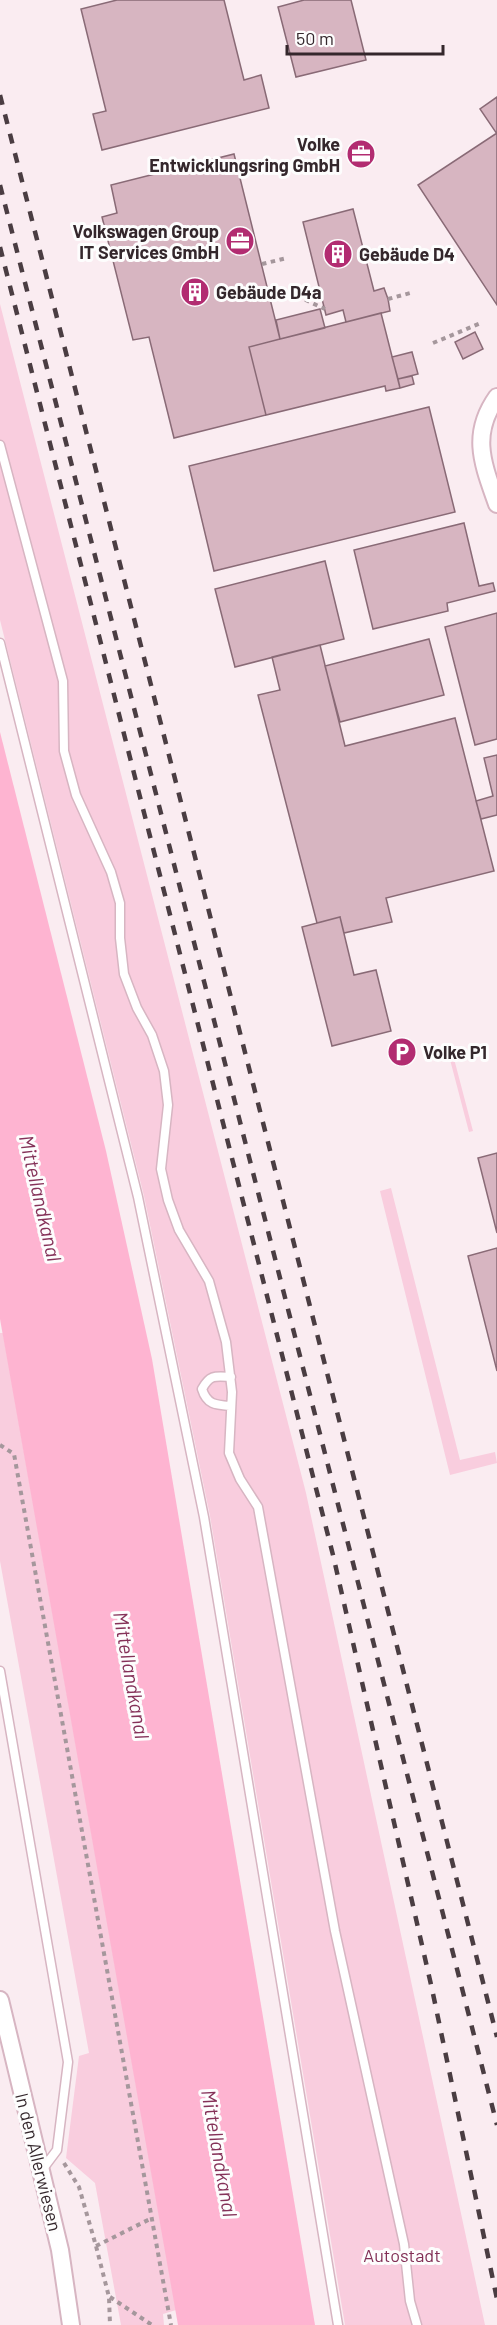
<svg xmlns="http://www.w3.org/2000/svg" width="497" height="2325" viewBox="0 0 497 2325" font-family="Barlow,sans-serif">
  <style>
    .green { fill: #f9cdde }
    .water { fill: #feb4d1 }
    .building { fill: #d7b5c1; stroke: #896a76; stroke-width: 1.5 }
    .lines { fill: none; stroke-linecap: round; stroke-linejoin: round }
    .lane-casing { stroke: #d7b5c2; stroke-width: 11 }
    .street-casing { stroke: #d7b5c2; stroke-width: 20 }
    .path { stroke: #a5979c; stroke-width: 4; stroke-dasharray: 4.5 4.5; stroke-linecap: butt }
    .lane { stroke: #fff; stroke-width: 8 }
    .street { stroke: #fff; stroke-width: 16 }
    .rail { stroke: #4a3d42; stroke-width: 4.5; stroke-dasharray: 10 10; stroke-linecap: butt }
    .labels { text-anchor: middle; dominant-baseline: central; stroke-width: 6; stroke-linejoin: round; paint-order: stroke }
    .poi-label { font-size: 18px; font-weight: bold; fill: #34272c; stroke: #fdfdfd; text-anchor: start }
    .street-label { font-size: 18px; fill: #34272c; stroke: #fdfdfd }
    .park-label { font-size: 18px; fill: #822f56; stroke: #fdfdfd }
    .water-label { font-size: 20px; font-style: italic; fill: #853259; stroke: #fdfdfd }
  </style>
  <rect width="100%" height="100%" fill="#faecf1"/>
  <path class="green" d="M0,304L306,1493L485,2325H345L210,1516L144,1196L0,620Z
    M452,1051L473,1131L469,1132L448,1052Z
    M391,1188L460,1460L495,1452L497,1463L450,1475L380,1191Z
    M0,1333H3L176,2310L163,2314L164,2325H121L95,2183L66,2158L79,2056L89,2053L0,1561Z"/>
  <path class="water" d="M0,732L106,1151L152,1359L315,2325H178L0,1319Z"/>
  <path class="building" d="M117,0H224L244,80L261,75L269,108L102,150L93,114L106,111L81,9Z
    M304,0H351L366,60L296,77L278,7Z
    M497,97V134L480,109Z
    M497,133V305L418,185Z
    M234,154L280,339L249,347L266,415L174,438L149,337L133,340L102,217L117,213L111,185Z
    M353,209L374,291L384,288L388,299L390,311L346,322L343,310L326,315L303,222Z
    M320,309L325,328L280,339L276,320Z
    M381,313L400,388L386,391L385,386L266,415L249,347Z
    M475,332L483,349L463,359L455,342Z
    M412,352L418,374L398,379L392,357Z
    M412,376L414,384L400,388L398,379Z
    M429,407L455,512L214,571L189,466Z
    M464,523L479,586L493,583L495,591L447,603L448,611L373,629L354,550Z
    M325,561L344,639L235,667L215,589Z
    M497,613V739L475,745L445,627Z
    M429,639L444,695L340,722L325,666Z
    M320,645L345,746L455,718L494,871L386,898L392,922L344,933L340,917L317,923L258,695L280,690L272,657Z
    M497,755V815L481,819L476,801L493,796L484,758Z
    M340,917L354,975L376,970L391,1031L332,1046L302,927Z
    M497,1153V1233L478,1158Z
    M497,1248V1371L468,1256Z"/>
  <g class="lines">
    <g class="lane-casing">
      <path id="lane" d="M0,445L63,681L64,751L76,795L111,872L120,903V938L124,974L137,1008L152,1035L164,1071L168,1105L161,1169L168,1200L179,1230L209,1281L226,1342L232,1392L229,1453L240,1479L258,1507L335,1931L404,2244L410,2301L417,2325
        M0,643L138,1197L204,1517L338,2325
        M231,1406C216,1405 207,1405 202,1389C210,1374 216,1376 231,1377
        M0,1671L68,2062L57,2150L42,2170"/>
    </g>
    <g class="street-casing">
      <path id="street" d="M497,397C470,435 483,464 497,504
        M0,2000L60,2250L71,2325"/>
    </g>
    <path class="path" d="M262,264L287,258
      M297,296L325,309
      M388,299L414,292
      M433,343L481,323
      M0,1445L14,1454L171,2325
      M64,2163L79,2187L96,2246L109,2297L110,2325
      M96,2246L150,2219
      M110,2297L152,2325"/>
    <use href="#lane" class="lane"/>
    <use href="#street" class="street"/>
    <path class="rail" d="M0,95L497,2037
      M0,185L497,2125
      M0,247L333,1555L432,1989L497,2299"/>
  </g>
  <defs>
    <g id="office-disc" transform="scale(1.5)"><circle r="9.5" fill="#b22c71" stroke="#fdfdfd"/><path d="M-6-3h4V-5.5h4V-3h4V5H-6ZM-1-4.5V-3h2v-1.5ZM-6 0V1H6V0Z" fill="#fff"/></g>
    <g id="building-disc" transform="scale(1.5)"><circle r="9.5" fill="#b22c71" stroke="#fdfdfd"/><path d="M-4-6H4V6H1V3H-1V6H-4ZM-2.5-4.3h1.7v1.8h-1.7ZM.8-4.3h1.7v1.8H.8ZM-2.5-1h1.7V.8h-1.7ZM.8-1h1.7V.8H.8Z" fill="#fff"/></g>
    <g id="parking-disc" transform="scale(1.5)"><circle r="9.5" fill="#b22c71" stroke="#fdfdfd"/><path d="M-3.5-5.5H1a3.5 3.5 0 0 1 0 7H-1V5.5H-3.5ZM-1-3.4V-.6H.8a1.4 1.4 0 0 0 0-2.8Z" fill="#fff"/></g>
  </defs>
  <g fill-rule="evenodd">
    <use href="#office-disc" x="361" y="154"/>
    <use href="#office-disc" x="240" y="241"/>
    <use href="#building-disc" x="338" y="254"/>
    <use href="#building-disc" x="195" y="292"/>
    <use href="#parking-disc" x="402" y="1052"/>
  </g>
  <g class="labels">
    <g class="poi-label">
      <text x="340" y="144" text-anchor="end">Volke<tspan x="340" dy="21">Entwicklungsring GmbH</tspan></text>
      <text x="219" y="231" text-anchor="end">Volkswagen Group<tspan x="219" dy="21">IT Services GmbH</tspan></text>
      <text x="359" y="254">Gebäude D4</text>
      <text x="216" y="292">Gebäude D4a</text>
      <text x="423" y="1052">Volke P1</text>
    </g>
    <g class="street-label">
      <text transform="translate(39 2162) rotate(76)">In den Allerwiesen</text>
    </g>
    <g class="park-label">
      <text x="402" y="2255">Autostadt</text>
    </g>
    <g class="water-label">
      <text transform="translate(41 1198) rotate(77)">Mittellandkanal</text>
      <text transform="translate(132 1675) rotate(80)">Mittellandkanal</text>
      <text transform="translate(220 2153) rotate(80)">Mittellandkanal</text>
    </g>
  </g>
  <path d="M287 45v9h156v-9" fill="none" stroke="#34272c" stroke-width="3"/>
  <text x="296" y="45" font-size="18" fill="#34272c" stroke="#fdfdfd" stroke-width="4.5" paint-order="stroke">50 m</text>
</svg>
